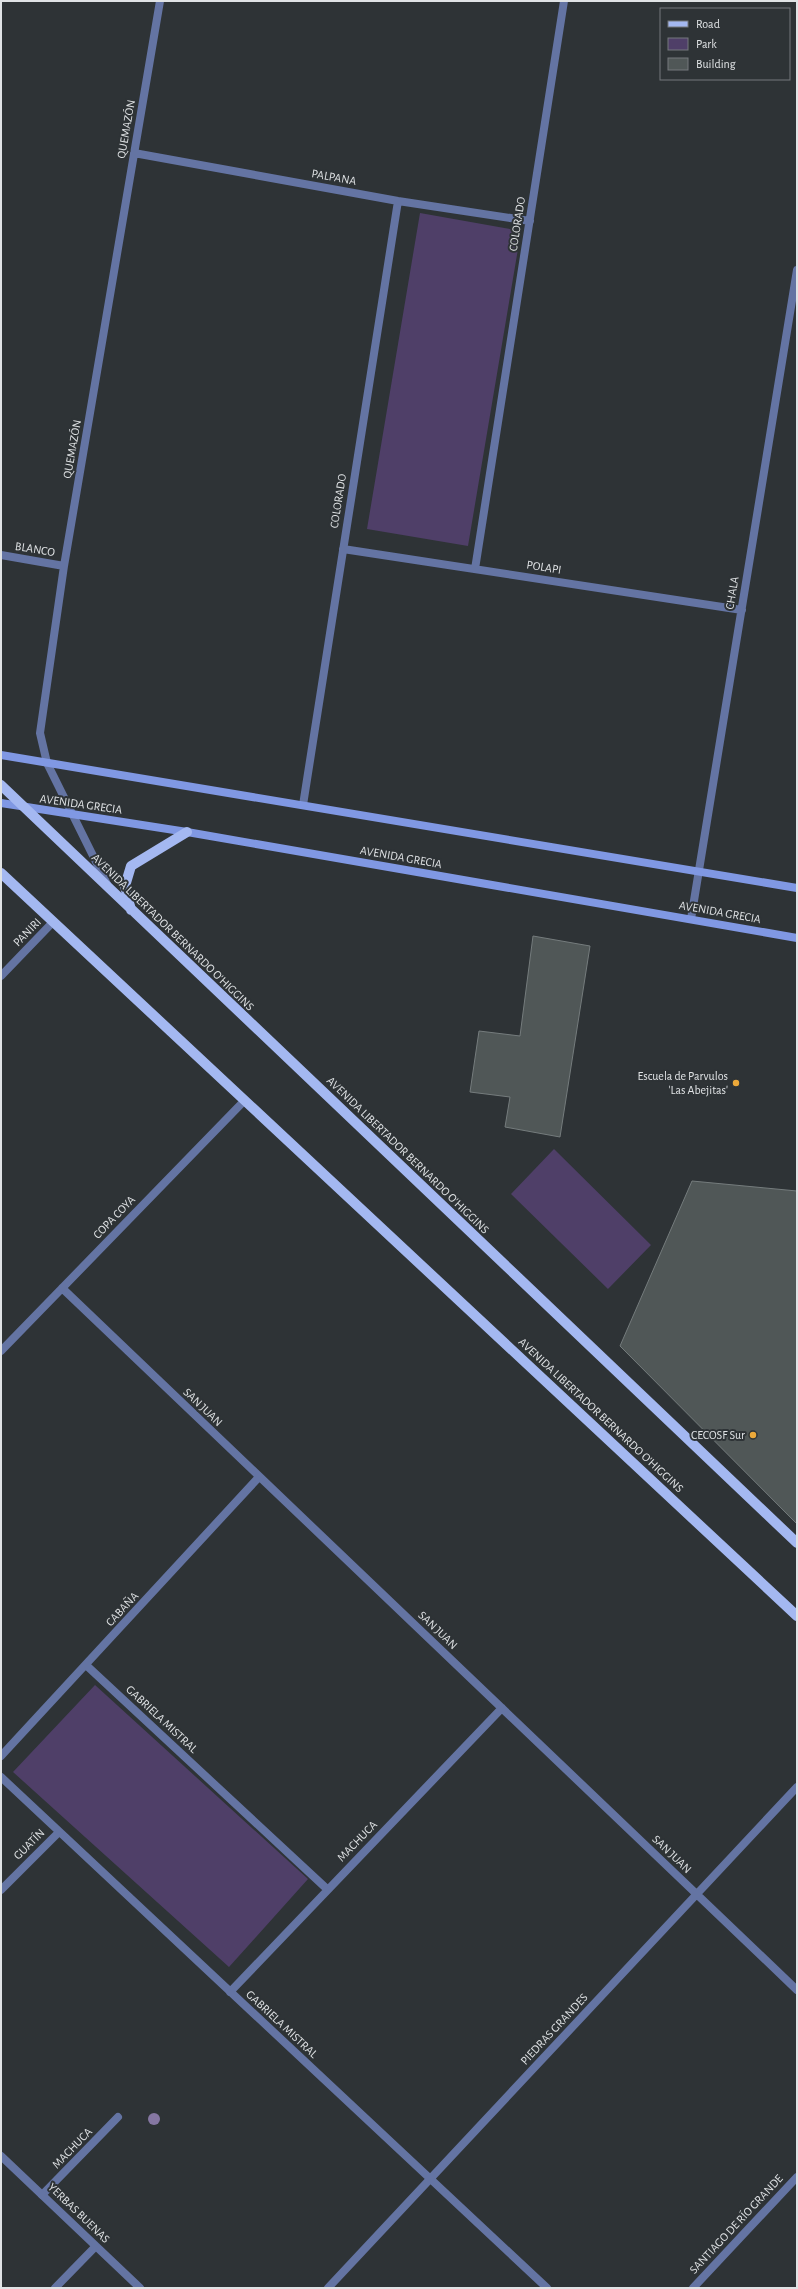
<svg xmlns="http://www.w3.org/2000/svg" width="798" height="2289" viewBox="0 0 798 2289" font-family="'Alegreya Sans',sans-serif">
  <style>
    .green { fill: #4f3f68 }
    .building { fill: #505757; stroke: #757c7d }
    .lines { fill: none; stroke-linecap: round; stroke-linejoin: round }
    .service { stroke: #6474a3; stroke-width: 8 }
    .minor { stroke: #6474a3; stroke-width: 8 }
    .secondary { stroke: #8098e3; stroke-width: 8 }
    .primary { stroke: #a4b8f1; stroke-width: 10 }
    .tree { fill: #8577a2 }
    .poi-dot { fill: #eca93a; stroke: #2e3336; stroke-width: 1.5 }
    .labels { text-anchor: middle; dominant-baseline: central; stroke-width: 4; stroke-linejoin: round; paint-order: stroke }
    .street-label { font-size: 12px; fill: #e0e3e5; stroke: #2e3336 }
    .poi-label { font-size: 12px; fill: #e0e3e5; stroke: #2e3336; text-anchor: end }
  </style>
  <rect width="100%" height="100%" fill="#2e3336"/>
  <path class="green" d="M420,213L521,231L468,546L367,529Z
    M554,1149L651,1245L608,1289L511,1194Z
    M95,1685L308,1879L229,1967L13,1772Z"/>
  <path class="building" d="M533,936L590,946L560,1137L505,1127L510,1097L470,1092L479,1031L520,1036Z
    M692,1181L797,1191V1524L620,1346Z"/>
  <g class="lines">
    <path class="service" d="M42,2195L118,2117"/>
    <path class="minor" d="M134,153L398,201L530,221
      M343,549L742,610
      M1,555L64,566
      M475,569L564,1
      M303,805L398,201
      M107,884L47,763L40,733L64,566L160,1
      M691,919L797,270
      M1,976L53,922
      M62,1288L797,1990
      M1,1351L245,1100
      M86,1665L327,1889
      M1,1756L259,1477
      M1,1777L547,2288
      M1,1890L58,1833
      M230,1992L502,1708
      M1,2156L140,2288
      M55,2288L96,2246
      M328,2288L797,1787
      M693,2288L797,2177"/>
    <path class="secondary" d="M1,755L797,888
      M1,803L187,832L797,938"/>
    <path class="primary" d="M1,785L797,1543
      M1,873L797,1616
      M131,910L125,886L131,866L187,832"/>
  </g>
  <circle class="tree" cx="154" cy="2119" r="6"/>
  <g class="poi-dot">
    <circle cx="736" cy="1083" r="4"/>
    <circle cx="753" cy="1435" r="4"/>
  </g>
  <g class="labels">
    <g class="street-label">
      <text transform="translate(126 129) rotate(-80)">QUEMAZÓN</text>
      <text transform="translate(334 177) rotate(10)">PALPANA</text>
      <text transform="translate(517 224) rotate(-81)">COLORADO</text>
      <text transform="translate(72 449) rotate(-80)">QUEMAZÓN</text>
      <text transform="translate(338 501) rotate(-81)">COLORADO</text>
      <text transform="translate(35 549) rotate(9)">BLANCO</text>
      <text transform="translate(544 567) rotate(9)">POLAPI</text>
      <text transform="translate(732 593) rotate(-81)">CHALA</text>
      <text transform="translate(81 804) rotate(8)">AVENIDA GRECIA</text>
      <text transform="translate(401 857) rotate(10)">AVENIDA GRECIA</text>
      <text transform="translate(720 912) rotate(10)">AVENIDA GRECIA</text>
      <text transform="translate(27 932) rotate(-46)">PANIRI</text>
      <text transform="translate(173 932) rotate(44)">AVENIDA LIBERTADOR BERNARDO O'HIGGINS</text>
      <text transform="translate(408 1155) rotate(44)">AVENIDA LIBERTADOR BERNARDO O'HIGGINS</text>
      <text transform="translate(114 1217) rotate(-46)">COPA COYA</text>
      <text transform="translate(203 1407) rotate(44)">SAN JUAN</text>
      <text transform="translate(601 1415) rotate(43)">AVENIDA LIBERTADOR BERNARDO O'HIGGINS</text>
      <text transform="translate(122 1609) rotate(-47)">CABAÑA</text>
      <text transform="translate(438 1630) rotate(44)">SAN JUAN</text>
      <text transform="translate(162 1719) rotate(43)">GABRIELA MISTRAL</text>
      <text transform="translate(357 1841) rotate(-46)">MACHUCA</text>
      <text transform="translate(29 1844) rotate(-45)">GUATÍN</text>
      <text transform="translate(672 1854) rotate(44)">SAN JUAN</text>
      <text transform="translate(282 2024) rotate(43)">GABRIELA MISTRAL</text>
      <text transform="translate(554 2029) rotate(-47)">PIEDRAS GRANDES</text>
      <text transform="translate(72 2148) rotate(-46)">MACHUCA</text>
      <text transform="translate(79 2213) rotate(44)">YERBAS BUENAS</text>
      <text transform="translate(736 2224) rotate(-47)">SANTIAGO DE RÍO GRANDE</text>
    </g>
    <g class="poi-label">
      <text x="728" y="1076">Escuela de Parvulos<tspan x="728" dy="14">'Las Abejitas'</tspan></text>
      <text x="745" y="1435">CECOSF Sur</text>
    </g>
  </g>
  <rect width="798" height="2289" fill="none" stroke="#e0e3e5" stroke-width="4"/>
  <rect x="660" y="8" width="130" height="72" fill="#2e3336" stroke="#75797c"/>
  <rect x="668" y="21" width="20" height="6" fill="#a4b8f1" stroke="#75797c"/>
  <text x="696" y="28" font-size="12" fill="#e0e3e5">Road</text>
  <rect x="668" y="38" width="20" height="12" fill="#4f3f68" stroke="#75797c"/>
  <text x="696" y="48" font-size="12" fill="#e0e3e5">Park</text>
  <rect x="668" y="58" width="20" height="12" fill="#505757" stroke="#75797c"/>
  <text x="696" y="68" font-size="12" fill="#e0e3e5">Building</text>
</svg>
